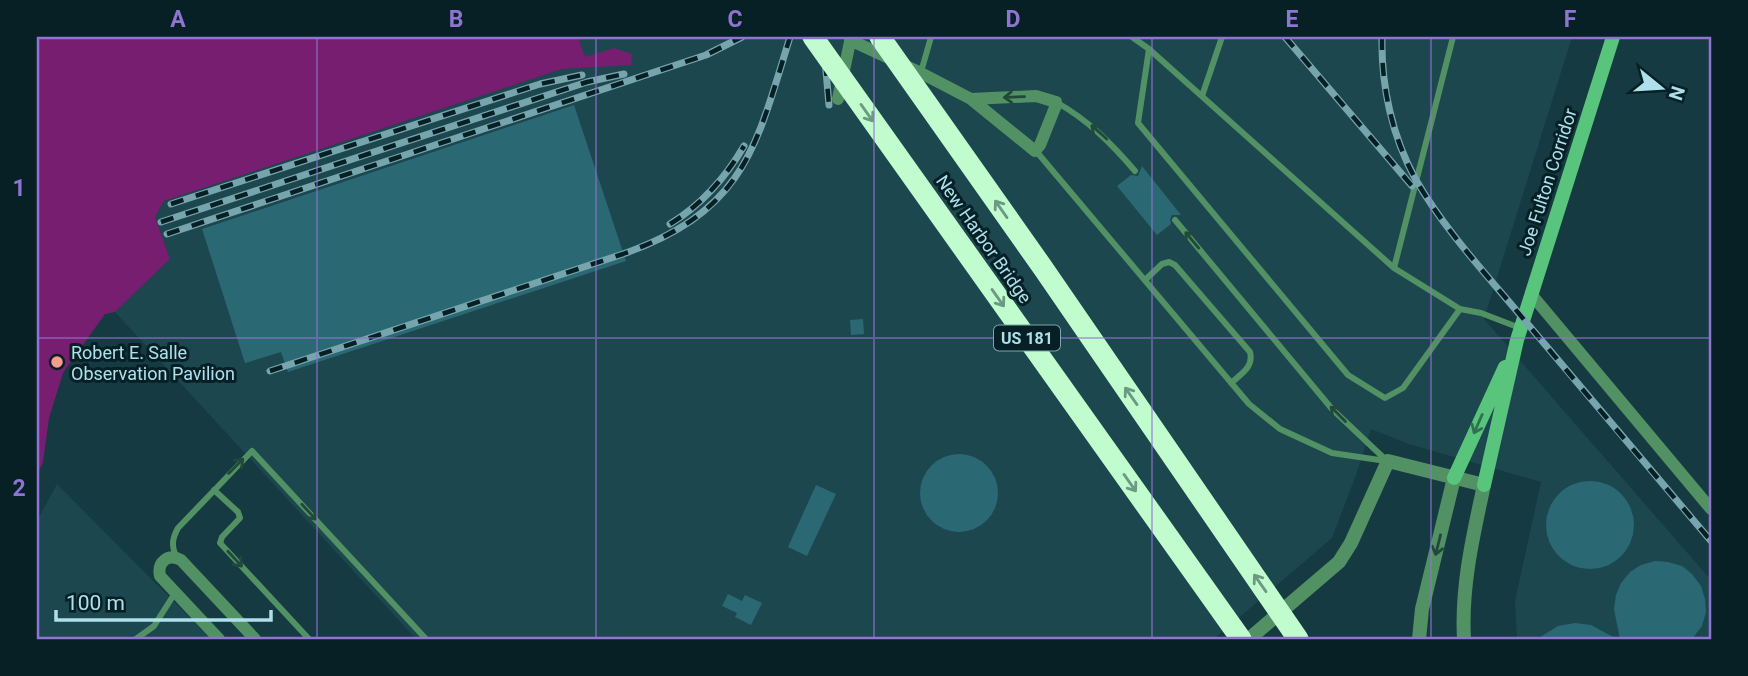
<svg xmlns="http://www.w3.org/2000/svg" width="1748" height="676" viewBox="0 0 1748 676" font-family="Roboto,sans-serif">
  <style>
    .built { fill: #1d474f }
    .water { fill: #781e70 }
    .building { fill: #2a6874 }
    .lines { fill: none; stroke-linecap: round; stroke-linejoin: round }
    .service { stroke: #519163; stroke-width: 6 }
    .minor { stroke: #519163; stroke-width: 12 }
    .tertiary { stroke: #519163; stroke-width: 14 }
    .secondary { stroke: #59c57c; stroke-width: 14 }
    .rail-casing { stroke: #77a5ae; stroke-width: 7 }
    .rail { stroke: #062025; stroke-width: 4.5; stroke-dasharray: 13; stroke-linecap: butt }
    .motorway-bridge { stroke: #c0fcce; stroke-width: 21 }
    .oneway { stroke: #20483b }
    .oneway2 { stroke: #6c9982 }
    .oneway3 { stroke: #307250 }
    .grid { fill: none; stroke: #8f74d1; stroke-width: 2; stroke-opacity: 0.55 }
    .poi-dot { fill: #f49d8c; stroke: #062025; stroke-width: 2.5 }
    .labels { text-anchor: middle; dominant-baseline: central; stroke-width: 6; stroke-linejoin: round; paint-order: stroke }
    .shield { fill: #062025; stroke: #7ba6b0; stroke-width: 2 }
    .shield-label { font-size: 16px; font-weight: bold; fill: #ade0eb }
    .street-label { font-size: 18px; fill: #ade0eb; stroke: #062025 }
    .poi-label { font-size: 18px; fill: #ade0eb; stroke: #062025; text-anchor: start }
    .neatline { fill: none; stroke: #8f74d1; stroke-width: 2.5 }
    .grid-label { font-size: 23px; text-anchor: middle; font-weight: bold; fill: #8f74d1 }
  </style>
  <rect width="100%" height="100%" fill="#153a41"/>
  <path class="built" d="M578,37H1572L1484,319L1711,580V639H1517L1515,601L1541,482L1409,444L1371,429L1356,475L1332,538L1214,639H416L115,312L170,259L155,217L164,201L562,69L631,64L585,58Z
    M57,484L211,639H37V521Z"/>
  <path class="water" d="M37,37H578L585,57L614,48L632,54L631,65L562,69L164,201L155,217L170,259L115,312L105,314L63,373L49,418L43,462L37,475Z"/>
  <path class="building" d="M574,105L626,261L288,372L281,352L245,363L202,229Z
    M1142,166L1181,215H1172L1170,219L1171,224L1157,235L1117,186L1131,175L1138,176Z
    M863,319L864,334L851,335L850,320Z
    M920 493a39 39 0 1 1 78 0a39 39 0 1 1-78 0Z
    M1546 525a44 44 0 1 1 88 0a44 44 0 1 1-88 0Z
    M816,485L836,494L807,556L788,547Z
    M1655,561L1668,562L1682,566L1692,574L1701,586L1705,599L1706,612L1702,626L1692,639H1620L1614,609L1616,595L1621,583L1630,572L1641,565Z
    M728,594L742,601L745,595L762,603L751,625L735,617L737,613L722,606Z
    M1575,623L1591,625L1617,639H1537L1558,626Z"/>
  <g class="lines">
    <path class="service" d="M1132,37L1149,49L1394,268L1460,309L1481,313L1520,328
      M1149,49L1138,123L1348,375L1385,398L1403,388L1460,309
      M921,72L931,37
      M1202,96L1222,37
      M1056,102C1088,120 1111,143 1135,171
      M1036,151L1249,404L1280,429L1332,453L1386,461
      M1175,220L1332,409L1386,460
      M1394,268L1453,37
      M1145,280L1162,264L1169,262L1175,265L1250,352C1254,367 1241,374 1231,383
      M214,490L238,512L240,518L222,537L220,543L309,639
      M177,558C171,546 172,539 178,528L252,451L426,639
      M136,639L154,626L175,593"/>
    <path class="minor" d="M850,40L921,73L971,99L1035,151L1040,145L1056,105V102L1036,96L971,99
      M838,99L851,37
      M1531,294L1711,509
      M219,639L160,576C157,562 168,553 181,560L255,639"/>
    <path class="tertiary" d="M1249,639L1339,562L1351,543L1388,461L1484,485C1473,536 1461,587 1464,639
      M1419,639L1422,609L1454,478"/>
    <path class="secondary" d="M1454,478L1505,367
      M1484,485L1517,340L1613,37"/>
    <g class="rail-casing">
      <path id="rail" d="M823,37L829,105
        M1285,37L1412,186
        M1382,37C1381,85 1392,137 1416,180C1446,232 1488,276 1526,322C1587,395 1649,468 1711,541
        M171,204L540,84L582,75
        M161,222L587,82L624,74
        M670,224C701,205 726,177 744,146
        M167,234L706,55L742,37
        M270,371L623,254C745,210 755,150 790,37"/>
    </g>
    <use href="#rail" class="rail"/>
    <path class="motorway-bridge" d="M813,37L1241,639
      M880,37L1043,268L1298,639"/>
  </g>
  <defs><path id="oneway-shaft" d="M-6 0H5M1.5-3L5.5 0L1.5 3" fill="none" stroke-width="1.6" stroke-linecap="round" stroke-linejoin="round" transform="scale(1.75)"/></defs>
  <g class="oneway">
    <use href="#oneway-shaft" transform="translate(1014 97) rotate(178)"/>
    <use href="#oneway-shaft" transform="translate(1099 132) rotate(-138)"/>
    <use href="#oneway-shaft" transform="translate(1192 240) rotate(-130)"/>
    <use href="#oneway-shaft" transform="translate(1338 414) rotate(-135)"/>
    <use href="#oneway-shaft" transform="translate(236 466) rotate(-45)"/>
    <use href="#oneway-shaft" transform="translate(309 512) rotate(47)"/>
    <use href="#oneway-shaft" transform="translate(1438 545) rotate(104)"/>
    <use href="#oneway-shaft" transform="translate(235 559) rotate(47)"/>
  </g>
  <g class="oneway2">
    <use href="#oneway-shaft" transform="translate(867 113) rotate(55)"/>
    <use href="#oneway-shaft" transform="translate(1001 209) rotate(-125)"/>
    <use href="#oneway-shaft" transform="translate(998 298) rotate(55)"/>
    <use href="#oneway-shaft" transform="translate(1131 396) rotate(-125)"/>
    <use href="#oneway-shaft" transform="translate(1130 483) rotate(55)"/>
    <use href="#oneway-shaft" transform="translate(1260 583) rotate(-125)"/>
  </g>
  <use class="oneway3" href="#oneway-shaft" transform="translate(1478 424) rotate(114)"/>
  <path class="grid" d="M317,37V639M596,37V639M874,37V639M1152,37V639M1431,37V639M37,338H1711"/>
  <circle class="poi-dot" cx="57" cy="362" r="7"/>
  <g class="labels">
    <rect class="shield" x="994" y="325.5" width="66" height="25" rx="5"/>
    <g class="shield-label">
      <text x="1027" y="338">US 181</text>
    </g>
    <g class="street-label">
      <text transform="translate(1547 182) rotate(-72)">Joe Fulton Corridor</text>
      <text transform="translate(984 239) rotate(55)">New Harbor Bridge</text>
    </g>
    <g class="poi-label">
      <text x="71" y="352">Robert E. Salle<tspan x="71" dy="21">Observation Pavilion</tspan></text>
    </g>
  </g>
  <rect width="1748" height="676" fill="none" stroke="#062025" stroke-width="77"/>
  <g transform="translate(1661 88) rotate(108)" stroke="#062025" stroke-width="5" paint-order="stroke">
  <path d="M0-5L12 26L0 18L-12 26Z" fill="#ade0eb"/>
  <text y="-10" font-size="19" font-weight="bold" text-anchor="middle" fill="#ade0eb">N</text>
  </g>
  <path d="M56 610v10h215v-10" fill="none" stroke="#ade0eb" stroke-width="3.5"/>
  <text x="66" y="610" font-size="21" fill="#ade0eb" stroke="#062025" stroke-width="5" paint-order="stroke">100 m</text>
  <rect x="38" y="38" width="1672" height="600" class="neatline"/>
  <g class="grid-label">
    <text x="178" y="27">A</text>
    <text x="456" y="27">B</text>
    <text x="735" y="27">C</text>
    <text x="1013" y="27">D</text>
    <text x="1292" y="27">E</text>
    <text x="1570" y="27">F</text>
    <text x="19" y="196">1</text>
    <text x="19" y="496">2</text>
  </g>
</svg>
